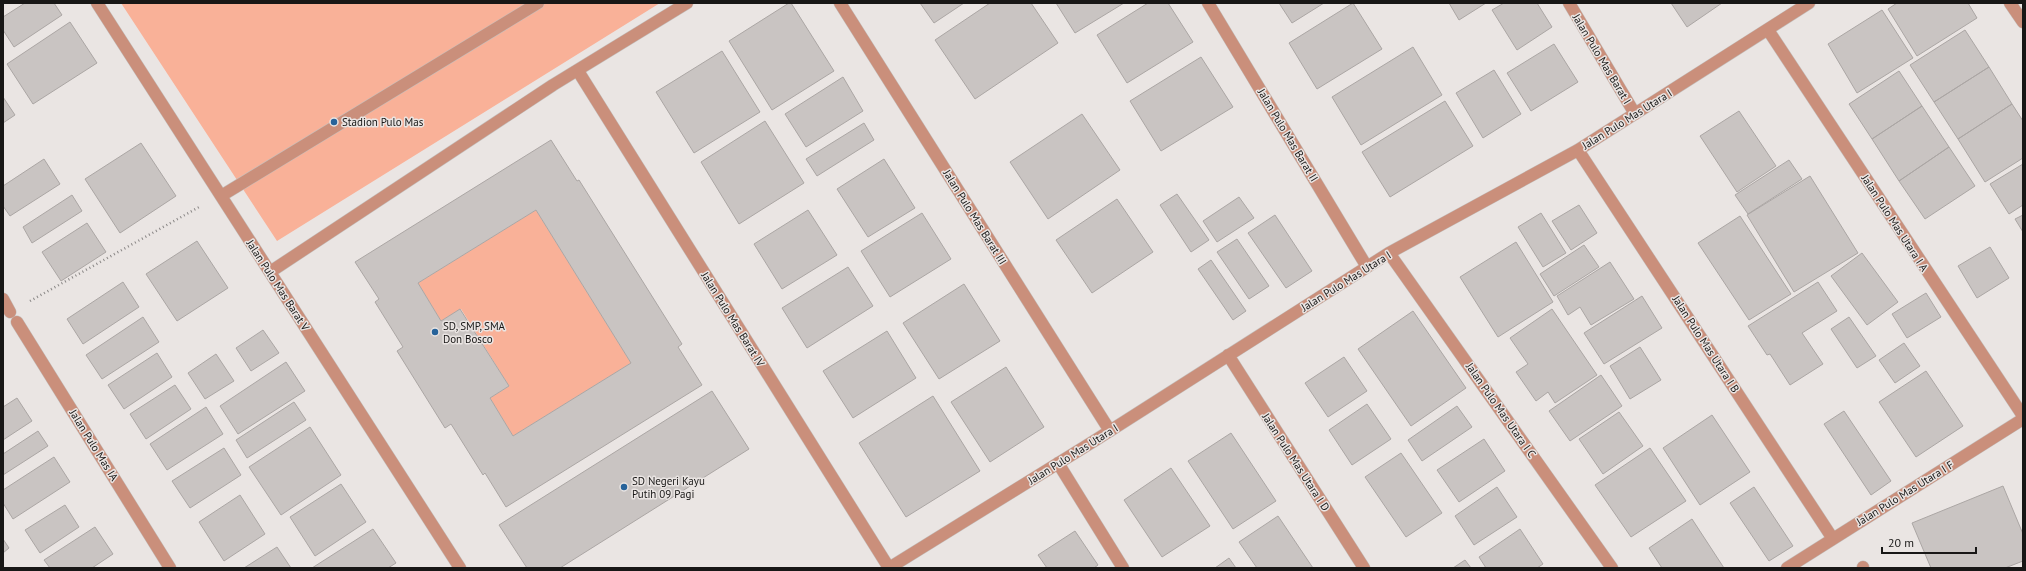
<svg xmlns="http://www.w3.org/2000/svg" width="2026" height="571" viewBox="0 0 2026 571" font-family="'PT Sans',sans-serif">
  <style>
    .green { fill: #f9b198 }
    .building { fill: #c9c4c2; stroke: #aba6a4; fill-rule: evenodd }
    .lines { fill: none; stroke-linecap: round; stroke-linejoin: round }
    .minor-casing { stroke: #c4c0be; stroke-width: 13 }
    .path { stroke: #8a8786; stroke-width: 2.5; stroke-dasharray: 1 3; stroke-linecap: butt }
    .minor { stroke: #ca8f7b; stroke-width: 12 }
    .poi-dot { fill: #27639a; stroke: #eae5e3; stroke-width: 1.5 }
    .labels { text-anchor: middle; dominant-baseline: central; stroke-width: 3; stroke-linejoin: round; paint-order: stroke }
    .street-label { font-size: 11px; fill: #181716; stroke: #eae5e3 }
    .poi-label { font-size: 11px; fill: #181716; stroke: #eae5e3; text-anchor: start }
  </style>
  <rect width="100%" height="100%" fill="#eae5e3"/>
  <path class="green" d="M121,3H660L277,241Z
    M536,210L631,363L513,436L490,398L509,386L461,309L441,321L418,283Z"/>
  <path class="building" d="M25,3H54L62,15L14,47L3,30V17Z
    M789,3H791L834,71L772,110L729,41Z
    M920,3H964L934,23Z
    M990,3H1031L1058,43L975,99L935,40Z
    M1056,3H1124L1075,33Z
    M1148,3H1168L1193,42L1127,83L1097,35Z
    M1279,3H1324L1292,23Z
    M1353,3L1382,49L1317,89L1289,43Z
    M1449,3H1486L1459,20Z
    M1504,3H1537L1552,27L1517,50L1492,10Z
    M1671,3H1722L1687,27Z
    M1897,3H1968L1977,18L1917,56L1888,9Z
    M1882,10L1913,58L1857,93L1828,44Z
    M70,22L97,63L33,104L7,64Z
    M1965,30L1989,67L1934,102L1910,65Z
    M1554,44L1578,82L1531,111L1507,73Z
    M1413,47L1442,95L1361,145L1332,97Z
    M722,51L760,112L694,153L656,92Z
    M1201,57L1233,107L1161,151L1130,101Z
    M1989,67L2012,104L1958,139L1934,102Z
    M1494,70L1521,114L1483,138L1456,93Z
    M1899,71L1922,106L1872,139L1849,104Z
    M843,77L863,111L806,147L785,114Z
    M3,97L15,115L3,123Z
    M1445,101L1473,146L1390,197L1362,152Z
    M2012,104L2023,121V158L1985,182L1958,139Z
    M1922,106L1949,147L1899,181L1872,139Z
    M1739,111L1776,166L1737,192L1700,136Z
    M1082,114L1120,170L1048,219L1010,162Z
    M765,121L804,183L739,224L701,162Z
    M864,123L874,140L817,176L806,159Z
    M551,140L577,181L579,180L682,344L678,347L702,385L506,507L485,473L483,475L451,424L445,428L397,351L403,347L375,302L379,299L355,262ZM536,210L631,363L513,436L490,398L509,386L460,309L441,321L418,283Z
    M141,143L176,196L120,233L85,179Z
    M1949,147L1975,186L1925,219L1899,181Z
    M44,159L60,184L10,216L3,206V186Z
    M884,159L915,208L868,237L837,189Z
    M1789,160L1802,179L1748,214L1735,195Z
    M2023,164V205L2009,214L1990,184Z
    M1810,176L1858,253L1794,292L1747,215Z
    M1177,194L1209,240L1191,252L1160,205Z
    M72,195L82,211L32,243L23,227Z
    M1239,197L1254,218L1217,242L1203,221Z
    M1117,199L1153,252L1092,293L1056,240Z
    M1579,205L1597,233L1571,250L1552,221Z
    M808,210L837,255L782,289L754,244Z
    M922,213L951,259L890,297L861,251Z
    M1541,213L1566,253L1543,267L1518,227Z
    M1275,215L1312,271L1286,288L1248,233Z
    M2023,215V232L2015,219Z
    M1740,216L1791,294L1749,320L1698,243Z
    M87,223L106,252L61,281L42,252Z
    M1237,239L1269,286L1249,299L1217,252Z
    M197,241L228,288L177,321L146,274Z
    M1516,242L1553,302L1498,337L1460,277Z
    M1584,245L1599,267L1554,296L1540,274Z
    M1990,247L2009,278L1977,298L1958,266Z
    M1862,253L1898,302L1867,325L1831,276Z
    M1211,260L1246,311L1233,320L1198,269Z
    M1610,262L1634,299L1591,325L1580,307L1568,315L1557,296Z
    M848,267L873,306L807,348L782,308Z
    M123,282L139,307L83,344L67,319Z
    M1818,282L1837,311L1802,333L1823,364L1790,385L1770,354L1767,355L1748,326Z
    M964,284L1000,341L939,379L903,323Z
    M1926,293L1941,317L1907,338L1892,314Z
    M1642,296L1662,328L1604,364L1584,333Z
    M1552,309L1597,375L1555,403L1548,392L1536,401L1516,372L1528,364L1510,338Z
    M1413,311L1466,388L1411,426L1358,349Z
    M143,317L159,342L102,379L86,355Z
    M1849,317L1876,356L1857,368L1831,329Z
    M263,330L279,353L251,371L236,348Z
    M887,331L916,378L853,418L823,371Z
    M1904,343L1920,366L1895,383L1879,360Z
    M1640,347L1661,380L1630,399L1610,366Z
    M157,353L172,377L124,409L108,385Z
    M216,354L234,381L205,399L188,373Z
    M1344,357L1367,391L1328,417L1305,383Z
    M286,362L305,391L238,434L220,406Z
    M1006,367L1044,427L990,462L951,402Z
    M1926,371L1963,426L1916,457L1879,402Z
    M1601,375L1622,406L1570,441L1549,411Z
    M175,385L191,409L146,439L130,414Z
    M712,391L749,449L560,568H527L499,525Z
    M933,396L980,471L906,517L859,443Z
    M17,398L32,421L3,440V407Z
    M294,402L306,420L247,458L236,440Z
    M1367,404L1391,439L1352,465L1329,430Z
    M1457,406L1472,427L1422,461L1408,440Z
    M206,407L223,434L167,470L150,444Z
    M1844,411L1891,481L1871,495L1824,424Z
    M1619,412L1643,446L1603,474L1579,439Z
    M1712,415L1750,472L1700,505L1663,448Z
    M310,427L341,475L281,515L249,467Z
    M38,431L48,446L3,475V454Z
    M1231,433L1276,501L1233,529L1188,461Z
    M1484,439L1505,471L1459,502L1437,470Z
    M224,448L241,475L190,508L172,481Z
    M1650,448L1686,501L1631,537L1595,485Z
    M1401,453L1442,513L1406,537L1365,477Z
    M54,457L70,482L13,519L3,503V490Z
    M1171,468L1210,526L1162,557L1124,500Z
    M341,484L366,522L315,556L290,517Z
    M2003,486L2023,534V561L2005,568H1931L1912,523Z
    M1497,487L1517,517L1474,545L1455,516Z
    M1754,487L1793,546L1769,561L1730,503Z
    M240,495L265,534L224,561L199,522Z
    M65,505L79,527L40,553L25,530Z
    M1278,516L1313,568H1257L1239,542Z
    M1692,519L1724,568H1662L1649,548Z
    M95,527L113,554L92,568H50L44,560Z
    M373,529L396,563L388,568H312Z
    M1520,529L1543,564L1537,568H1486L1479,557Z
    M1075,531L1098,565L1094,568H1047L1038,555Z
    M3,539L9,548L3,553Z
    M277,547L291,568H244Z
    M1229,558L1236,568H1215Z
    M1465,560L1471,568H1453Z"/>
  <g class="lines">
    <g class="minor-casing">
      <path id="minor" d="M97,3L460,568
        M840,3L1110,431
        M1208,3L1367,267
        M1569,3L1635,114
        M2010,3L2023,22
        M1768,30L2023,416
        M578,71L889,568
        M1578,150L1833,539
        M221,196L538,3
        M1389,253L1612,568
        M270,272L553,85L687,3
        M3,299L10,312
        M17,322L170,568
        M1228,355L1364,568
        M1058,463L1123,568
        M1863,567V568
        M889,568L1094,441L1389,253L1578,150L1809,3
        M1787,568L2023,419"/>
    </g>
    <path class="path" d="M30,301L201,206"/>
    <use href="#minor" class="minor"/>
  </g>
  <g class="poi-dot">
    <circle cx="334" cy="122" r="4"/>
    <circle cx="435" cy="332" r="4"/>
    <circle cx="624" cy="487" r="4"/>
  </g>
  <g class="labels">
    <g class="street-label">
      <text transform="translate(1602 59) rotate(59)">Jalan Pulo Mas Barat I</text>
      <text transform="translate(1627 119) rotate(-32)">Jalan Pulo Mas Utara I</text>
      <text transform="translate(1288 135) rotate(59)">Jalan Pulo Mas Barat II</text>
      <text transform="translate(975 217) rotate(58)">Jalan Pulo Mas Barat III</text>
      <text transform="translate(1895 223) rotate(57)">Jalan Pulo Mas Utara I A</text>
      <text transform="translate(1346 281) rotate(-32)">Jalan Pulo Mas Utara I</text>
      <text transform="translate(278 285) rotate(57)">Jalan Pulo Mas Barat V</text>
      <text transform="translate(733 319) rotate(58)">Jalan Pulo Mas Barat IV</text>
      <text transform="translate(1706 344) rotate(57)">Jalan Pulo Mas Utara I B</text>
      <text transform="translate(1501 410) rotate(55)">Jalan Pulo Mas Utara I C</text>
      <text transform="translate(94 445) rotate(58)">Jalan Pulo Mas IA</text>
      <text transform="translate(1073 454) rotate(-32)">Jalan Pulo Mas Utara I</text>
      <text transform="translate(1296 462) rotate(57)">Jalan Pulo Mas Utara I D</text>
      <text transform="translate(1905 493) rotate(-32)">Jalan Pulo Mas Utara I F</text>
    </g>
    <g class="poi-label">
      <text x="342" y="122">Stadion Pulo Mas</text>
      <text x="443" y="326">SD, SMP, SMA<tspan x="443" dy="13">Don Bosco</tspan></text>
      <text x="632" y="481">SD Negeri Kayu<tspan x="632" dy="13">Putih 09 Pagi</tspan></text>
    </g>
  </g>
  <rect width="2026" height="571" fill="none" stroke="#181716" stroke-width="8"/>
  <path d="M1882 547v6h94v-6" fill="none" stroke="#181716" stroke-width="2"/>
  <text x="1888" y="547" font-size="12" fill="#181716" stroke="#eae5e3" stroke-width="3" paint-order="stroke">20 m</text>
</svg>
